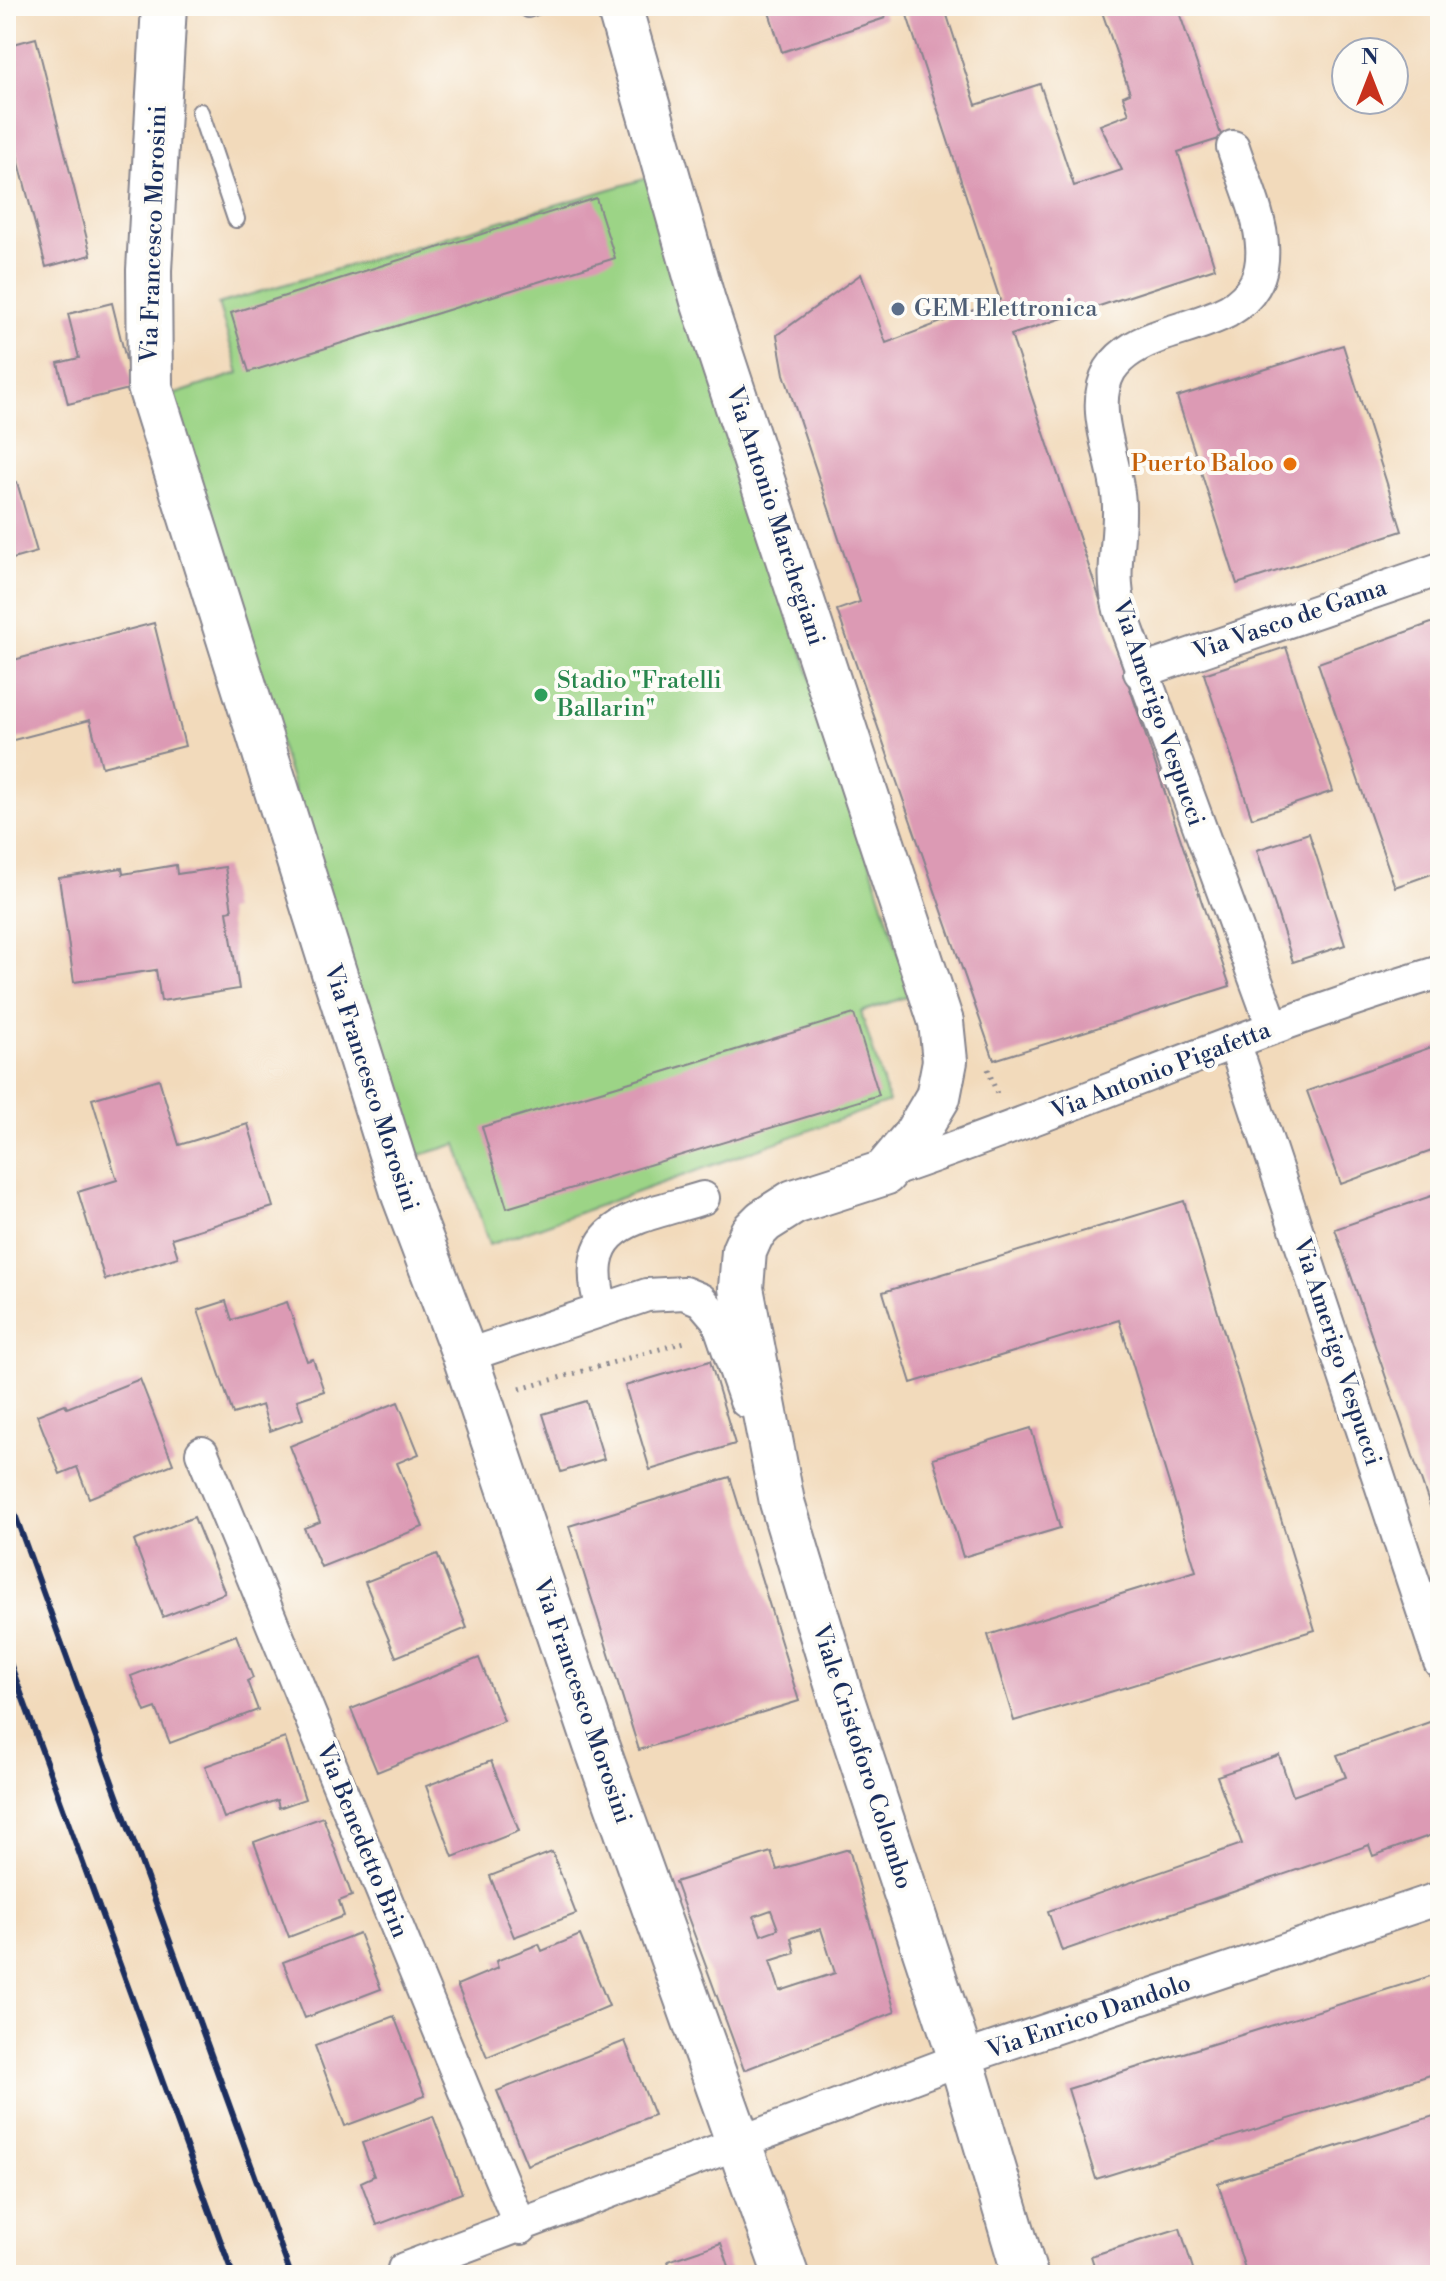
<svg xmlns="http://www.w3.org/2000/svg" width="1446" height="2281" viewBox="0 0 1446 2281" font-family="'Libre Bodoni',serif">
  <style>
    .green { fill: #9cd486; stroke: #5c8272; stroke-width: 2 }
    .building { fill: #dc9ab4; fill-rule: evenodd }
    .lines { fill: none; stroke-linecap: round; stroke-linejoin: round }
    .lane-casing { stroke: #86848c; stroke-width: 20 }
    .street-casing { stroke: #86848c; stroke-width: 36 }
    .secondary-casing { stroke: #86848c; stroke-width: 48 }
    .path { stroke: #86848c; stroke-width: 5; stroke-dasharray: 2 6; stroke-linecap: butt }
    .lane { stroke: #fff; stroke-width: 16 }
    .street { stroke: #fff; stroke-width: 32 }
    .secondary { stroke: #fff; stroke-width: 44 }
    .rail { stroke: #1b2f5e; stroke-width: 6 }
    .service-dot { fill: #5c6f8a; stroke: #fdfcf7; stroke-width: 3 }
    .food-dot { fill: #e8710a; stroke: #fdfcf7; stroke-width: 3 }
    .leisure-dot { fill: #2e9e5b; stroke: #fdfcf7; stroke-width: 3 }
    .labels { text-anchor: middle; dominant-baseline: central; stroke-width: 8; stroke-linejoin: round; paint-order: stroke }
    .street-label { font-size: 24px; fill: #1b2f5e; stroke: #fdfcf7 }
    .service-label { font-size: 24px; fill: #4e5e75; stroke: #fdfcf7; text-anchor: start }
    .food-label { font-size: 24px; fill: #c56008; stroke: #fdfcf7; text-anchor: end }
    .leisure-label { font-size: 24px; fill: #27864d; stroke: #fdfcf7; text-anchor: start }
  </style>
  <rect width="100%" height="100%" fill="#fdfcf7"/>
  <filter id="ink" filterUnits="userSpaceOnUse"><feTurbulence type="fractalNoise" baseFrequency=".0125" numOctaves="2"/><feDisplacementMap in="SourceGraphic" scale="16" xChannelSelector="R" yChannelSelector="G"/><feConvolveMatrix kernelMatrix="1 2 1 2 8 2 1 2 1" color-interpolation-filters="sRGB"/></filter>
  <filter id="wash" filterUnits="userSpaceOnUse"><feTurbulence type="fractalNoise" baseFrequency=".006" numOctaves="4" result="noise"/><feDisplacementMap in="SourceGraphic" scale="32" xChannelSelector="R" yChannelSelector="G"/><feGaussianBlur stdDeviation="1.8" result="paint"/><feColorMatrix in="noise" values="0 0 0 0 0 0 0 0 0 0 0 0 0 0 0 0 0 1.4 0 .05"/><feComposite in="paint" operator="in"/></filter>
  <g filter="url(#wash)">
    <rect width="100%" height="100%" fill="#f2dabb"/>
    <path class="green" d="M651,177L912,995L861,1012L889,1102L489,1245L457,1144L407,1159L173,395L239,373L218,304Z"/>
    <g id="blocks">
      <path class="building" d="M767,6H881L885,18L782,52Z
        M904,6H944L976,105L1040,84L1074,186L1122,170L1100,125L1129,114L1123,96L1130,93L1100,6H1177L1222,138L1178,152L1215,268L1011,335L1230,986L994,1060L837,610L860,602L784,374L777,335L861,274L886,343L1000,300Z
        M36,38L91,255L46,267L6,112V46Z
        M596,198L615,258L249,372L231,313Z
        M112,303L133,388L68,404L58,363L79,358L68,314Z
        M1343,345L1402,531L1237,584L1177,397Z
        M17,482L37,552L6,561V485Z
        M1440,620V871L1395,887L1318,663Z
        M154,623L185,746L102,767L90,720L6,742V662Z
        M1286,647L1333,791L1252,818L1204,674Z
        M1309,833L1345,945L1293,962L1257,850Z
        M176,865L177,874L225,867L232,910L227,911L239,989L161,1001L156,970L74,982L59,878L122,868L123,874Z
        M854,1014L879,1095L507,1208L482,1127Z
        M1440,1044V1148L1341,1184L1307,1091Z
        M159,1079L179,1145L248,1124L273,1207L172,1238L178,1257L105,1280L78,1192L117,1180L92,1099Z
        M1440,1193V1269L1437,1270L1440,1279V1535L1335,1229Z
        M1184,1201L1315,1630L1014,1721L988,1635L1196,1571L1119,1320L911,1383L883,1292Z
        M226,1301L232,1320L287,1302L307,1361L313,1359L324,1391L297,1400L303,1419L270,1431L262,1405L233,1414L198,1310Z
        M710,1361L735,1444L650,1470L625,1386Z
        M140,1379L173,1464L89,1498L77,1467L60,1474L37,1415L65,1404L67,1408Z
        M586,1401L604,1459L561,1472L543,1414Z
        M398,1402L419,1454L397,1463L423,1527L321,1567L304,1528L320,1522L290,1446Z
        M1031,1428L1060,1528L963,1557L933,1458Z
        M730,1477L799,1701L639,1750L569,1526Z
        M194,1517L225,1593L163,1617L134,1541Z
        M437,1554L467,1628L396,1657L365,1582Z
        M236,1635L253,1678L247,1681L258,1710L170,1743L156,1708L145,1712L131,1676Z
        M479,1658L504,1721L377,1772L351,1709Z
        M1438,1719L1440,1832L1373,1856L1369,1845L1062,1951L1048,1911L1242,1844L1217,1776L1279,1755L1293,1796L1346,1777L1337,1755Z
        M285,1738L305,1799L279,1808L277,1800L224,1818L205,1766Z
        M491,1761L519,1831L453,1857L426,1786Z
        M323,1817L352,1896L339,1901L344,1916L289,1937L254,1842Z
        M849,1849L895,2012L744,2070L675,1882L771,1852L777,1870ZM771,1910L778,1929L761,1935L754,1916ZM821,1929L835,1973L780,1991L770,1961L795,1953L791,1938Z
        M552,1852L576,1914L514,1937L490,1876Z
        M359,1933L381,1989L305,2018L283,1962Z
        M580,1935L609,2006L487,2057L457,1985L498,1968L496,1961L539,1944L542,1951Z
        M1440,1973V2072L1096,2179L1068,2089Z
        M394,2016L425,2096L345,2126L315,2046Z
        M625,2041L654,2115L527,2165L497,2091Z
        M1440,2114V2275H1247L1218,2183Z
        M433,2116L462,2193L377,2225L361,2182L374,2176L362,2143Z
        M1180,2228L1195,2275H1097L1091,2256Z
        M721,2243L732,2275H672L668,2261Z"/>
    </g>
  </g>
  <g filter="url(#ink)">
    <use href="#blocks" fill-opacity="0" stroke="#86848c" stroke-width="2"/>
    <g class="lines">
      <g class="lane-casing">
        <path id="lane" d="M528,9L536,6
          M200,112L236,219"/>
      </g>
      <g class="street-casing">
        <path id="street" d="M1233,147C1250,200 1292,274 1228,311C1209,321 1186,327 1165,334C1144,341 1122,351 1110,370C1087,410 1119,465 1119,507C1120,545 1110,571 1120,610L1273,1027
          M1140,672L1440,569
          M1234,1042L1440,1662
          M884,1173C1071,1110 1251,1028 1440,972
          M602,1309C575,1221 636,1219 703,1198
          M465,1356L647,1295L684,1293L701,1300L718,1320L746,1401
          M202,1453L521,2228
          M404,2269L961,2059L1440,1898"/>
      </g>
      <g class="secondary-casing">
        <path id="secondary" d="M164,6L149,270L150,387L404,1195L465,1356L596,1745L786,2275
          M619,6L703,301L941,1022L945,1061L938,1097L915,1136L884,1173L794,1202L764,1221L752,1233L744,1251L741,1288L782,1502L840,1694L961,2059L1025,2275"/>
      </g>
      <path class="path" d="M988,1069L997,1094
        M520,1389L688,1341"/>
      <use href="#lane" class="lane"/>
      <use href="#street" class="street"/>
      <use href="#secondary" class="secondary"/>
      <path class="rail" d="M6,1490L291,2275
        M6,1652L233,2275"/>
    </g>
  </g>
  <circle class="service-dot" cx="898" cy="309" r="8"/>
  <circle class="food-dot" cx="1290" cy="464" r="8"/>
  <circle class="leisure-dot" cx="541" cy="695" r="8"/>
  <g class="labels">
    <g class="street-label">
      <text transform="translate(154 234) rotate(-88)">Via Francesco Morosini</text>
      <text transform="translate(775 516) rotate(72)">Via Antonio Marchegiani</text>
      <text transform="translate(1290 620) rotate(-19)">Via Vasco de Gama</text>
      <text transform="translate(1158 713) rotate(71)">Via Amerigo Vespucci</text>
      <text transform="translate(1161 1071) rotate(-21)">Via Antonio Pigafetta</text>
      <text transform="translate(371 1088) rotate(72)">Via Francesco Morosini</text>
      <text transform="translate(1337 1352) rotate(72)">Via Amerigo Vespucci</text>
      <text transform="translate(582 1701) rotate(71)">Via Francesco Morosini</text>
      <text transform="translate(862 1757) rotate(72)">Viale Cristoforo Colombo</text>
      <text transform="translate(362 1841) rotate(68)">Via Benedetto Brin</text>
      <text transform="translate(1089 2017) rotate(-19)">Via Enrico Dandolo</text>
    </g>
    <g class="service-label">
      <text x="914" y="309">GEM Elettronica</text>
    </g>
    <g class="food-label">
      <text x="1274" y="464">Puerto Baloo</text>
    </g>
    <g class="leisure-label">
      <text x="557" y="681">Stadio "Fratelli<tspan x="557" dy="28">Ballarin"</tspan></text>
    </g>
  </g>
  <rect width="1446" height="2281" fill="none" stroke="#fdfcf7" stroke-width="32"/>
  <g transform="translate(1370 76)"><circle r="38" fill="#fdfcf7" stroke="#a3aaba" stroke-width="2"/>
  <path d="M0-6L14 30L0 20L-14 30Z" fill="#c8321e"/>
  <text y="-12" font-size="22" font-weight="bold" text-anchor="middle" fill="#1b2f5e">N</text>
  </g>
</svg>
